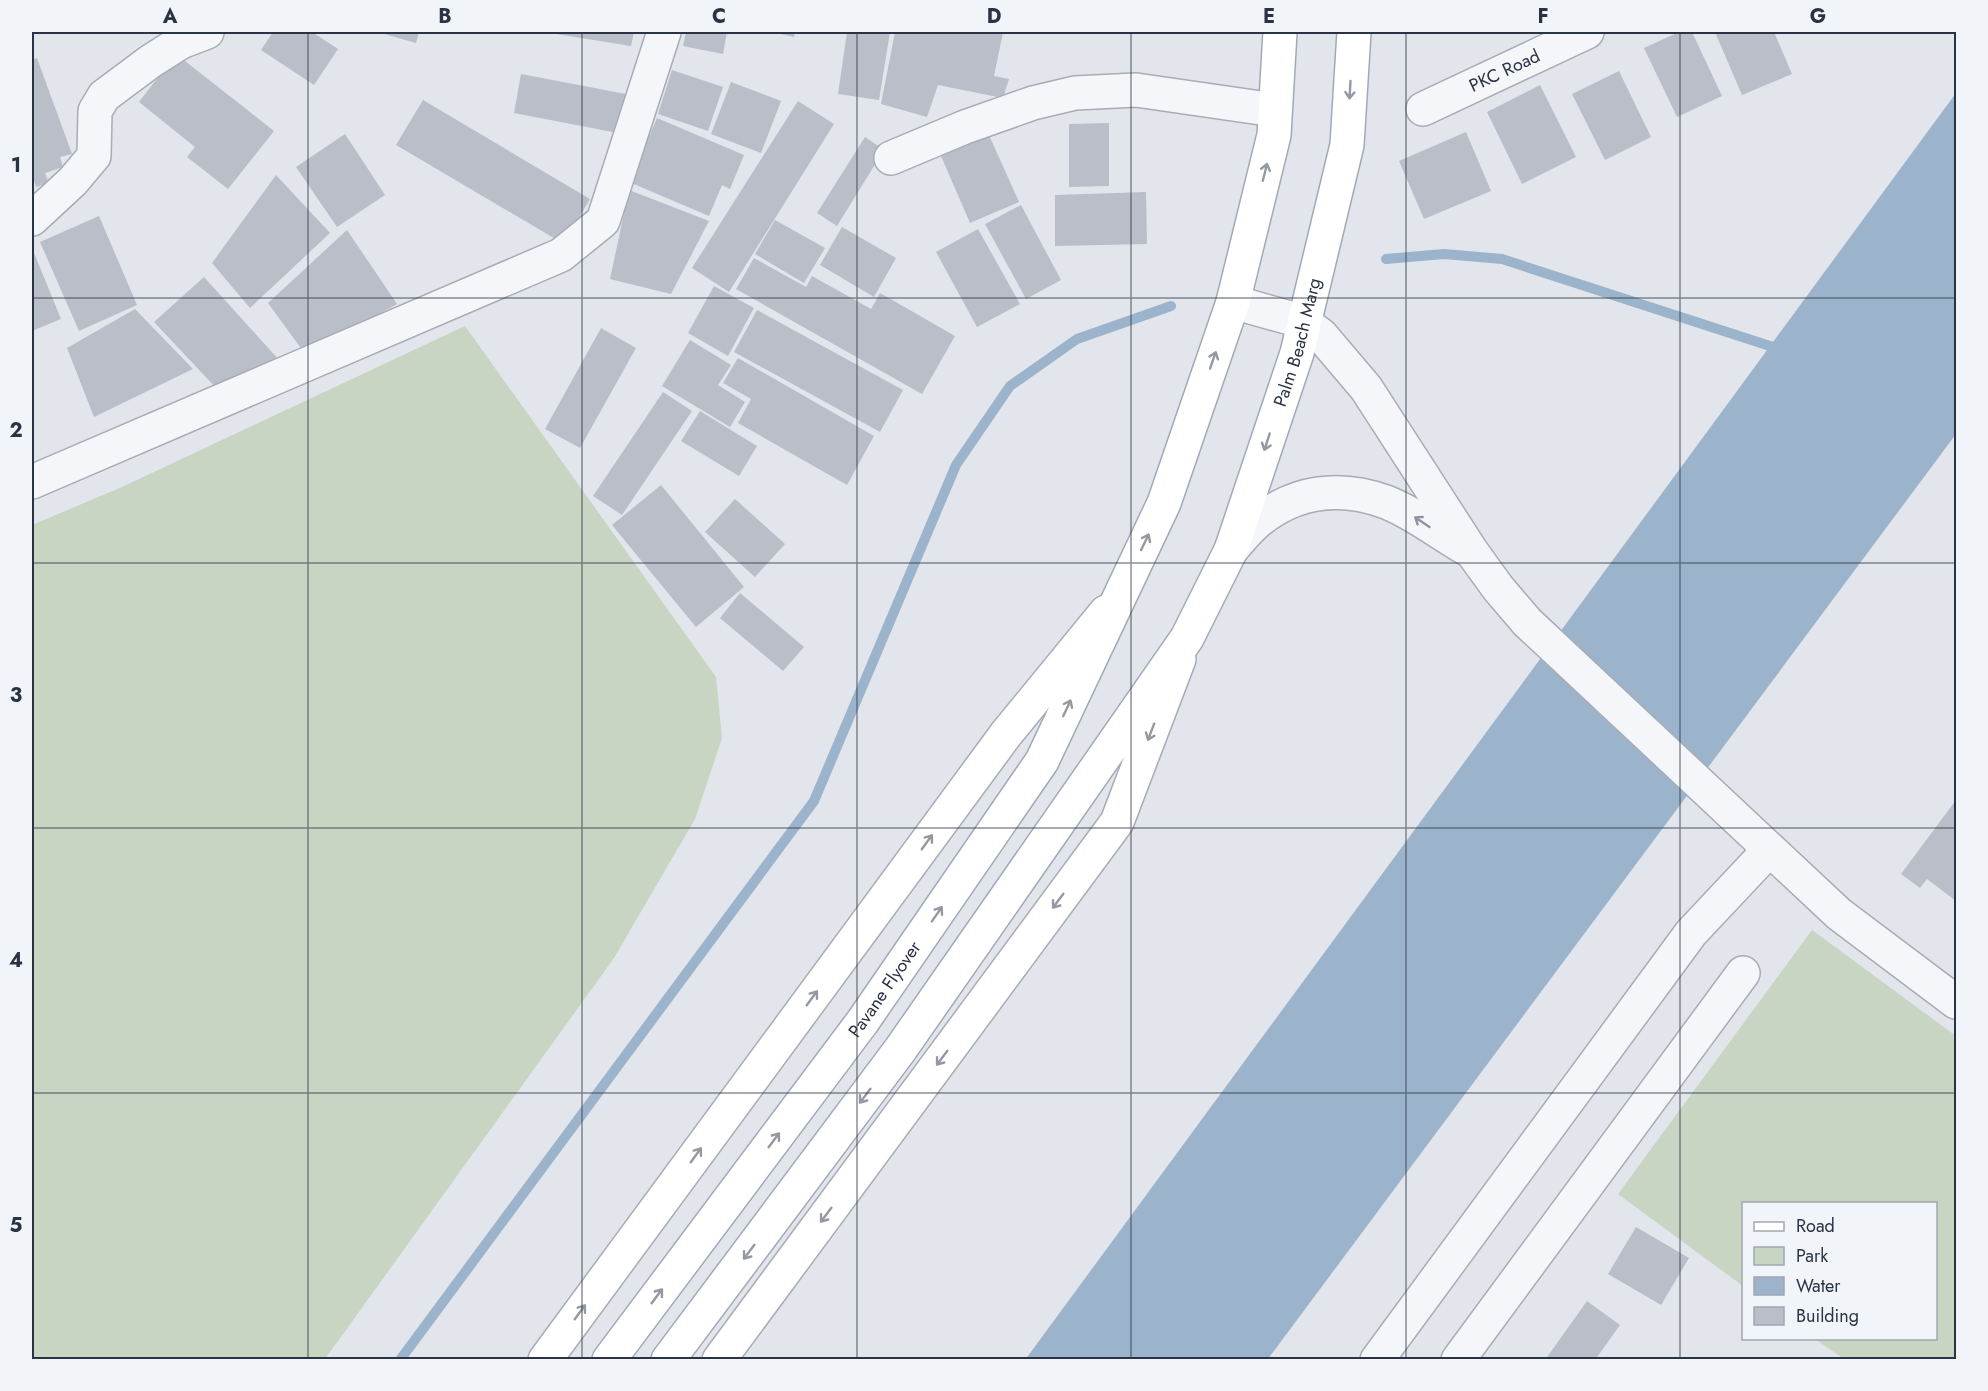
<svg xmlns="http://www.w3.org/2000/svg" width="1988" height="1391" viewBox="0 0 1988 1391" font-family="Jost,sans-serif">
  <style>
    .green { fill: #c7d5c2 }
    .water { fill: #9cb4cb }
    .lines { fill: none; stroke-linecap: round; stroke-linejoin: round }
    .stream { stroke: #9cb4cb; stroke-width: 10 }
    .building { fill: #b9bec8 }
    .street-casing { stroke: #a7acb5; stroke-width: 36 }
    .secondary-casing { stroke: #a7acb5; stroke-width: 36 }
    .primary-casing { stroke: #a0aab7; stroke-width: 36 }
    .street { stroke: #f5f6f9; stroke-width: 33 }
    .secondary { stroke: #fff; stroke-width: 33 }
    .primary { stroke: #fff; stroke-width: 33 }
    .oneway { stroke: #9499a1 }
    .oneway2 { stroke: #8f949e }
    .grid { fill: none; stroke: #293343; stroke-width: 1.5; stroke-opacity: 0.55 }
    .labels { text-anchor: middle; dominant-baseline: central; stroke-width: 4.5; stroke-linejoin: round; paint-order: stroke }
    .street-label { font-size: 18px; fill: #293343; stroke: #f1f4f8 }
    .neatline { fill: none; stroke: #293343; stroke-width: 2 }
    .grid-label { font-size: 20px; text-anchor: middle; font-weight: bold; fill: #293343 }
  </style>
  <rect width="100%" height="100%" fill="#e2e5eb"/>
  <path class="green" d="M465,326L716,677L722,738L695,819L614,958L325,1359H32V525L122,487Z
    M1812,930L1956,1036V1359H1844L1815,1339L1936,1338V1204H1744L1743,1286L1618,1194Z"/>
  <path class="water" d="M1956,93V434L1268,1359L1025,1360Z"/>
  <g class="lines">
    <path class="stream" d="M1386,259L1444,254L1502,259L1782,350
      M400,1360L814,801L956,465L1010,386L1077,339L1171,306"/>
  </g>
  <path class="building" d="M273,32H312L338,49L314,85L261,50Z
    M377,32H419L416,43Z
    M544,32H634L631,46Z
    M686,32H727L723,54L683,46Z
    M772,32H795L794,37Z
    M847,32H890L879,100L838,94Z
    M895,32H1003L994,76L1009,79L1003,98L938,85L927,117L881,104Z
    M1679,32H1692L1722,96L1677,117L1644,48Z
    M1715,32H1774L1792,74L1742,95Z
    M176,54L274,131L228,189L187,157L195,147L139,102Z
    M37,58L72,154L60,157L63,167L45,173L49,183L36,187L32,173V60Z
    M672,70L723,87L708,131L658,114Z
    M1619,71L1651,137L1605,160L1572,94Z
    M521,74L631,95L623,134L514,113Z
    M731,82L781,101L761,153L711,134Z
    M1540,85L1576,157L1522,184L1487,112Z
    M423,100L590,199L564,244L396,145Z
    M798,101L834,124L729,292L692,268Z
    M657,118L744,155L730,189L722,185L709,216L629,182Z
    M1109,123V186L1069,187V124Z
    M1466,132L1491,191L1424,219L1399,161Z
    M345,134L385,195L337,227L296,167Z
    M989,135L1019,202L970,223L941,156Z
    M865,137L884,150L837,226L817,213Z
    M276,175L330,233L250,308L212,263Z
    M629,190L709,221L671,294L610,279Z
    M1146,192L1147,244L1055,246V195Z
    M1021,205L1061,280L1026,299L985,224Z
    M99,216L137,305L79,331L40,242Z
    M775,220L825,248L804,283L755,254Z
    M842,227L896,258L874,297L820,265Z
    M978,229L1020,304L977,327L936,252Z
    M347,230L397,304L306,355L268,303Z
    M32,248L61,319L32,331Z
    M754,258L806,287L812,276L871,309L880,293L955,336L922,394L736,289Z
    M204,277L280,361L218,390L154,322Z
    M714,286L754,308L728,356L688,333Z
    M135,309L193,369L94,417L67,348Z
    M757,310L903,390L880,432L734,352Z
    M601,328L636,348L580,448L545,429Z
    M690,340L731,365L718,385L745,402L730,427L662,386Z
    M738,358L874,436L847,485L738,423L751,399L723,383Z
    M663,392L692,411L622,515L593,496Z
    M700,411L757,446L739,476L681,441Z
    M661,485L744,587L696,627L612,525Z
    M735,499L785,544L755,577L705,532Z
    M740,593L804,647L783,671L720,618Z
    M1956,800V901L1927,879L1920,888L1901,874Z
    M1636,1227L1689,1258L1661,1305L1608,1274Z
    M1587,1301L1620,1325L1595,1360H1545Z"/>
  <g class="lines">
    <g class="street-casing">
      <g id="street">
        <path id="s1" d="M1423,109L1587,32"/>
        <path d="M891,158L965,127L1033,103L1075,93L1136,90L1275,110"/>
        <path d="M32,219L73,181L94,156L95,111L104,96L151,61L181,42L207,32"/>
        <path d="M1233,302L1304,322L1321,335L1366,388L1472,552L1498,588L1527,622L1839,914L1956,1002"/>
        <path d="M32,482L561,255L603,221L664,32"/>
        <path d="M1231,550C1239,541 1247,531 1256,523C1294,491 1339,485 1386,502C1414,513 1439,533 1465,548"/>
        <path d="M1377,1360L1691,933L1769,850"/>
        <path d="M1458,1360L1743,973"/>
      </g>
    </g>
    <g class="secondary-casing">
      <path id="secondary" d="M545,1360L1006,734L1106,612
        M719,1360L1117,822L1179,659"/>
    </g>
    <g class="primary-casing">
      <g id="primary">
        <path id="s2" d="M609,1360L863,1021L1042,761L1164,503L1233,302L1274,135L1280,32"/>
        <path id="s3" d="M668,1360L900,1050L1187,638L1231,550L1297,353L1347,145L1354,32"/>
      </g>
    </g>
    <use href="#street" class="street"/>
    <use href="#secondary" class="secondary"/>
    <use href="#primary" class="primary"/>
  </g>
  <defs><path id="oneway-shaft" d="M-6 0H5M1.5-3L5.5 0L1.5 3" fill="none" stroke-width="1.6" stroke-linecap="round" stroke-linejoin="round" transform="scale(1.5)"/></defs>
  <g class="oneway">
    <use href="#oneway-shaft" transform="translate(1350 90) rotate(93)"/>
    <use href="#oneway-shaft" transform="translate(1265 172) rotate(-76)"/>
    <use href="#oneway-shaft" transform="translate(1213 360) rotate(-71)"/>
    <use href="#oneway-shaft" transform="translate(1267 442) rotate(108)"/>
    <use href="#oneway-shaft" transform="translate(1145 542) rotate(-64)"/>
    <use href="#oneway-shaft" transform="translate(1067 708) rotate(-65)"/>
    <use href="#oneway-shaft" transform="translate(1151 732) rotate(111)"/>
    <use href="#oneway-shaft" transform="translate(927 842) rotate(-54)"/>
    <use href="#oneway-shaft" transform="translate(1058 901) rotate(127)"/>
    <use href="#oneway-shaft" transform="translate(937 914) rotate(-55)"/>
    <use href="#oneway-shaft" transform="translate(812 998) rotate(-54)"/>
    <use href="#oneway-shaft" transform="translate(942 1058) rotate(127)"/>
    <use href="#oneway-shaft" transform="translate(865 1096) rotate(127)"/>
    <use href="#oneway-shaft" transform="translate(774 1140) rotate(-53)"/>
    <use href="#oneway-shaft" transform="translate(696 1155) rotate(-54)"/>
    <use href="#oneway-shaft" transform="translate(826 1215) rotate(127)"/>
    <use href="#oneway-shaft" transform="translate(749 1252) rotate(127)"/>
    <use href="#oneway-shaft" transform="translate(657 1296) rotate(-53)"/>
    <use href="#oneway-shaft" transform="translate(580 1312) rotate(-54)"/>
  </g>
  <use class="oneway2" href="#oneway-shaft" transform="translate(1422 522) rotate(-146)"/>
  <path class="grid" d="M308,32V1360M582,32V1360M857,32V1360M1131,32V1360M1406,32V1360M1680,32V1360M32,298H1956M32,563H1956M32,828H1956M32,1093H1956"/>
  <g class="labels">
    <g class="street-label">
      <text stroke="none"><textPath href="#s1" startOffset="90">PKC Road</textPath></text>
      <text stroke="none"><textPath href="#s3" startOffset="1206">Palm Beach Marg</textPath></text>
      <text stroke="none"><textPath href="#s2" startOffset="462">Pavane Flyover</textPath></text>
    </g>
  </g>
  <rect width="1988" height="1391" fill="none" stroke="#f1f4f8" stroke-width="66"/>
  <rect x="1742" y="1202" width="195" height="138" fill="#f1f4f8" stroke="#a1a7b0" stroke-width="1.5"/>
  <rect x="1754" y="1222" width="30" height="9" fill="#ffffff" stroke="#a1a7b0" stroke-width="1.5"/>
  <text x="1796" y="1232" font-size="18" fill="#293343">Road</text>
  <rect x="1754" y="1247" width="30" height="18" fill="#c7d5c2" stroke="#a1a7b0" stroke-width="1.5"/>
  <text x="1796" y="1262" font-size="18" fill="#293343">Park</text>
  <rect x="1754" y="1277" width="30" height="18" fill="#9cb4cb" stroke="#a1a7b0" stroke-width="1.5"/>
  <text x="1796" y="1292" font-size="18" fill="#293343">Water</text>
  <rect x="1754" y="1307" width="30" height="18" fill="#b9bec8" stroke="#a1a7b0" stroke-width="1.5"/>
  <text x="1796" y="1322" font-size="18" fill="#293343">Building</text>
  <rect x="33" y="33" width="1922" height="1325" class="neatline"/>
  <g class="grid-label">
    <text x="170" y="23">A</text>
    <text x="445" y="23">B</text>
    <text x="719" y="23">C</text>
    <text x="994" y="23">D</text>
    <text x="1269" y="23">E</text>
    <text x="1543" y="23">F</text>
    <text x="1818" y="23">G</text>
    <text x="16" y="172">1</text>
    <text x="16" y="437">2</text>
    <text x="16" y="702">3</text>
    <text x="16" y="967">4</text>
    <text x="16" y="1232">5</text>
  </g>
</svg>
